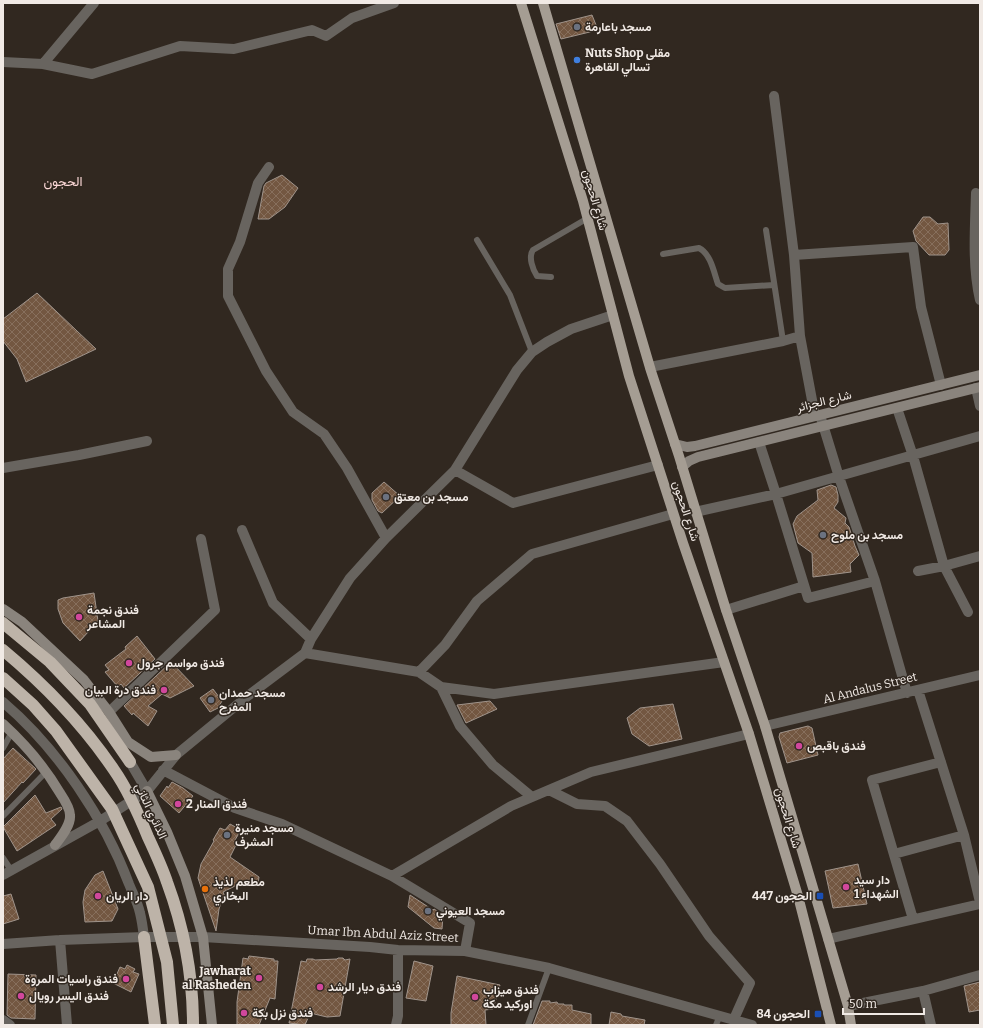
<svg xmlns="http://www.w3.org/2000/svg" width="983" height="1028" viewBox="0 0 983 1028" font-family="Bitter,Vazirmatn,serif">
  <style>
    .building { fill: url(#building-cross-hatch); stroke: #a0948b }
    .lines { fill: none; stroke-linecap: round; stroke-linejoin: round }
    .lane { stroke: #68645f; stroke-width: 6 }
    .street { stroke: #68645f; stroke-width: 10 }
    .secondary { stroke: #8a847d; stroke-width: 10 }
    .primary { stroke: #a59d93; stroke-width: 10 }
    .highway { stroke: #bdb3a8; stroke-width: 12 }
    .highway-bridge { stroke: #bdb3a8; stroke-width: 12 }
    .worship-dot { fill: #6b7280; stroke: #312820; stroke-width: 1.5 }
    .shop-dot { fill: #3f7fe0; stroke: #312820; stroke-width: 1.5 }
    .hotel-dot { fill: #d1479c; stroke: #312820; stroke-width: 1.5 }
    .food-dot { fill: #e8710a; stroke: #312820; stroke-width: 1.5 }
    .transit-dot { fill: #1a4fb4; stroke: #312820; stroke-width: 1.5 }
    .labels { text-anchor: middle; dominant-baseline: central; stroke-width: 3; stroke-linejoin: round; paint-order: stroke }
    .poi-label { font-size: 12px; font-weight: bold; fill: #f1eae5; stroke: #312820; text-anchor: start }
    .street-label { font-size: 12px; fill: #f1eae5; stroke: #312820 }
    .neighbourhood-label { font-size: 13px; fill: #fcd8d7; stroke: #312820 }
  </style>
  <defs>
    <pattern id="building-cross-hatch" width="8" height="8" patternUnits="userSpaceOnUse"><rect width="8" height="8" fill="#735741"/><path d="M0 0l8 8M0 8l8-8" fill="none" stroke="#876f5c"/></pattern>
  </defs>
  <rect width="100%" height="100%" fill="#312820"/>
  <path class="building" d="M592,15L598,30L561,39L556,24Z
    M282,175L298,188L285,207L269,219H258L264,186L266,183Z
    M923,217H930L938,224L948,223L949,250L945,255H929L916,241L913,231Z
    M37,293L96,349L26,382L17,359L3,341V319Z
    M384,482L400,496L382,513L378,511L372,500V493Z
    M831,485L836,487L838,495V502L834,508L846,518L845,523L849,527L855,546L859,555L850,564L851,572L813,577L812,553L798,543L793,524L797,516L818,500L817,490Z
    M94,593L98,621L80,641L63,623L58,609V600L63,598Z
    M137,636L155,659L124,688L121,684L118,687L105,672L109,670L105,665L126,649L125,647Z
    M171,662L194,686L170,698L162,694L148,706L157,711L148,726L133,713L132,715L124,706Z
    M213,689L222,701L218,708L210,712L200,698Z
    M490,701L497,709L466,723L457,705Z
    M673,704L682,739L649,746L632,734L627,718L632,714L640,708Z
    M808,726L812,728L818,755L787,763L779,737L780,733Z
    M13,748L36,769L23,783L22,782L3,803V759Z
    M172,782L183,788L193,796L179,813L160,796L167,786L168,788Z
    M35,795L46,813L61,807L62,809L51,819L56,825L17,851L3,827Z
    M230,824L241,830L235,840L237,843L230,857L259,877L258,884L238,883L237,887L235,886L223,892L226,899L221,903L219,909L216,931L198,878L201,864L214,841L213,840L220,828L225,830Z
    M858,864L867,904L833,908L825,871Z
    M103,871L118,909L112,921L85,922L83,902L85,890L95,875Z
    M11,894L19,919L3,924V896Z
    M410,895L433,910L434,909L443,915L442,929L434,928L408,907Z
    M249,956L274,959V961H278L275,999L270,998L259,1025H237V1002L243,958L248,959Z
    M338,958H343L345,960L350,959L340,1016L327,1017L310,1013L305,1025L289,1023L301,961L306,962L307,959H313L315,960L337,959Z
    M414,961L433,966L426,1001L406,998Z
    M127,965L135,969L133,972L139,974L131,992L113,983L120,967L125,969Z
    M8,974L36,975L35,1019L11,1018L7,1015Z
    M457,976L500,985L493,1009L485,1010L486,1025H451V1013Z
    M980,982V1010L969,1012L964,986Z
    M542,1001H550V1003L557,1002L558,1004H564V1005H572V1010L591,1014V1025H533Z
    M611,1012L621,1014L622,1016L645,1020L644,1025H609Z"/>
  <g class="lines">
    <path class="lane" d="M766,230L783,341
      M477,240L510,295L532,352
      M663,254L699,248C711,254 714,273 718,284L725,288L774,285
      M551,277L537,276C533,270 528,257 533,250L588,218
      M3,748L12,732
      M3,816L46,772
      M3,858L11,870
      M528,1025L549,968
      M716,1025L720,1015"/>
    <path class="street" d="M3,62L43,64L92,74L180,46L234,49L312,30L326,36L352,18L394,3
      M43,64L94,3
      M774,96L794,255L800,336L815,416
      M269,167L258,183L240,242L228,269V296L266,371L293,412L324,434L347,468L386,538
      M976,193C975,228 972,265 980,300
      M794,255L913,247L921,307L941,385
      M650,367L783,341L800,336
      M976,388L980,406
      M897,408L913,456L944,566L968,612
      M820,415L839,477L875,581L907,693
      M759,442L776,494L808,598L875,581
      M3,468L79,455L147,441
      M455,470L513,503L658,465
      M695,512L776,494L980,436
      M242,530L273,603L311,639
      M918,571L944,566L980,556
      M726,610L804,586
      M305,653L419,672L445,645L477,601L532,554L673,514
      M419,672L441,687L494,694L724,662
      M441,687L460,726L493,765L532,797
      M918,690L964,835L980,902
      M3,702C57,748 105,819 129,884C133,894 138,903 140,913C142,921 143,929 144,937
      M109,712L215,610L201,539
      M765,726L980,675
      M130,762L147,791
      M163,770L235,808L282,824L392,876L470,923L465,951
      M549,790L577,804L605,806L627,821L660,864L709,936L750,983L734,1019
      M894,854L964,835
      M3,875L100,821L147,791L176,755L249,695L305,653L311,639L350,578L386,538L455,470L517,370L532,352L547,342L571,329L613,315
      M392,876L511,806L591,772L749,734
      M913,919L872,780L941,762
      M828,939L980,904
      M60,940L67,1025
      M3,944L60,940L144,937H203L370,947L398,950L465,951L549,968L752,1025
      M923,991L931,1025
      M848,1006L923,991L980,975
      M3,1020L10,1025
      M396,1025L398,1016V950"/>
    <path class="secondary" d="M675,444L687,447L695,446L980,375
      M682,467L689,461L698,457L980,387
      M3,609L22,622L84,680L109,712L128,742L151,757L176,755
      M3,724C26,745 44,766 60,793C64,799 70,808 70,815C71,825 61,837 55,845
      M147,791L167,832L185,876L203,937L212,1025"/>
    <path class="primary" d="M521,3L583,201L629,376L683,543L749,734L798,896L831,1025
      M543,3L651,371L679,456L726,610L765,726L848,1006L851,1025"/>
    <path class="highway" d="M3,623L50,662L90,704L130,762
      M144,937L155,1025"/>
    <path class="highway-bridge" d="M3,650C45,685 83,724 114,770C128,790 139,815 148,837C155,852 162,867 167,882C184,928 193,976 193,1025
      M3,678L33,705L56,731L112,809L148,887L167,962L173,1025"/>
  </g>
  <g class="worship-dot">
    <circle cx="577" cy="27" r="4"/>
    <circle cx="386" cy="497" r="4"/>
    <circle cx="823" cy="535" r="4"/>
    <circle cx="211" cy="700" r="4"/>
    <circle cx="227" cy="835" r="4"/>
    <circle cx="428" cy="911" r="4"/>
  </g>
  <circle class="shop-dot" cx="577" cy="60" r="4"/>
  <g class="hotel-dot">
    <circle cx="79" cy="617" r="4"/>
    <circle cx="129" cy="663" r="4"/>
    <circle cx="164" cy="690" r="4"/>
    <circle cx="799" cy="746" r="4"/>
    <circle cx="178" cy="804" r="4"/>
    <circle cx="846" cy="887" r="4"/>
    <circle cx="98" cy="896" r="4"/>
    <circle cx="259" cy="978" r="4"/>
    <circle cx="126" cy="979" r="4"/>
    <circle cx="320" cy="987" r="4"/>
    <circle cx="21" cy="996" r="4"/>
    <circle cx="475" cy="997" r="4"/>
    <circle cx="244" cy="1013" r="4"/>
  </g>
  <circle class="food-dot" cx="205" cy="889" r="4"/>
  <g class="transit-dot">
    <rect x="816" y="892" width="8" height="8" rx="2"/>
    <rect x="814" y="1010" width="8" height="8" rx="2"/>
  </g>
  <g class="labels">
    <g class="poi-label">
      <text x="585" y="27">مسجد باعارمة</text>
      <text x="585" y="53">Nuts Shop مقلى<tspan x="585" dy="14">تسالي القاهرة</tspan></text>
      <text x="394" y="497">مسجد بن معتق</text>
      <text x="831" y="535">مسجد بن ملوح</text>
      <text x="87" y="610">فندق نجمة<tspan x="87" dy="14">المشاعر</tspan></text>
      <text x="137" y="663">فندق مواسم جرول</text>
      <text x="156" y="690" text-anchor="end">فندق درة البيان</text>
      <text x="219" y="693">مسجد حمدان<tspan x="219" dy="14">المفرح</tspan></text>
      <text x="807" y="746">فندق باقبص</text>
      <text x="186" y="804">فندق المنار 2</text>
      <text x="235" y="828">مسجد منيرة<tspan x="235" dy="14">المشرف</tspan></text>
      <text x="854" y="880">دار سيد<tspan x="854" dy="14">الشهداء 1</tspan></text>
      <text x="213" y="882">مطعم لذيذ<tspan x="213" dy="14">البخاري</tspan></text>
      <text x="106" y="896">دار الريان</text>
      <text x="812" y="896" text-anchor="end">الحجون 447</text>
      <text x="436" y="911">مسجد العيوني</text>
      <text x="251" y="971" text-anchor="end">Jawharat<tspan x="251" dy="14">al Rasheden</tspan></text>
      <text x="118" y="979" text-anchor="end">فندق راسيات المروة</text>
      <text x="328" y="987">فندق ديار الرشد</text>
      <text x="483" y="990">فندق ميزاب<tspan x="483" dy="14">اوركيد مكة</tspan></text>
      <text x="29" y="996">فندق اليسر رويال</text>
      <text x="252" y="1013">فندق نزل بكة</text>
      <text x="810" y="1014" text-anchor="end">الحجون 84</text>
    </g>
    <g class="street-label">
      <text transform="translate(595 200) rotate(74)">شارع الحجون</text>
      <text transform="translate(824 401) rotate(-14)">شارع الجزائر</text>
      <text transform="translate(686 511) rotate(72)">شارع الحجون</text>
      <text transform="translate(870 688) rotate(-14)">Al Andalus Street</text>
      <text transform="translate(151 811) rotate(65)">الدائري الثاني</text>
      <text transform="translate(788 818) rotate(73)">شارع الحجون</text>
      <text transform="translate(383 934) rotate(3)">Umar Ibn Abdul Aziz Street</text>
    </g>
    <g class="neighbourhood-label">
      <text x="63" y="181">الحجون</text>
    </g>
  </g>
  <rect width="983" height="1028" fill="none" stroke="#f1eae5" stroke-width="8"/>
  <path d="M843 1008v6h81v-6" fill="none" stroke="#f1eae5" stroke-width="2"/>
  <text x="849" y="1008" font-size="12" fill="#f1eae5" stroke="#312820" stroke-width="3" paint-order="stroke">50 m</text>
</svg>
